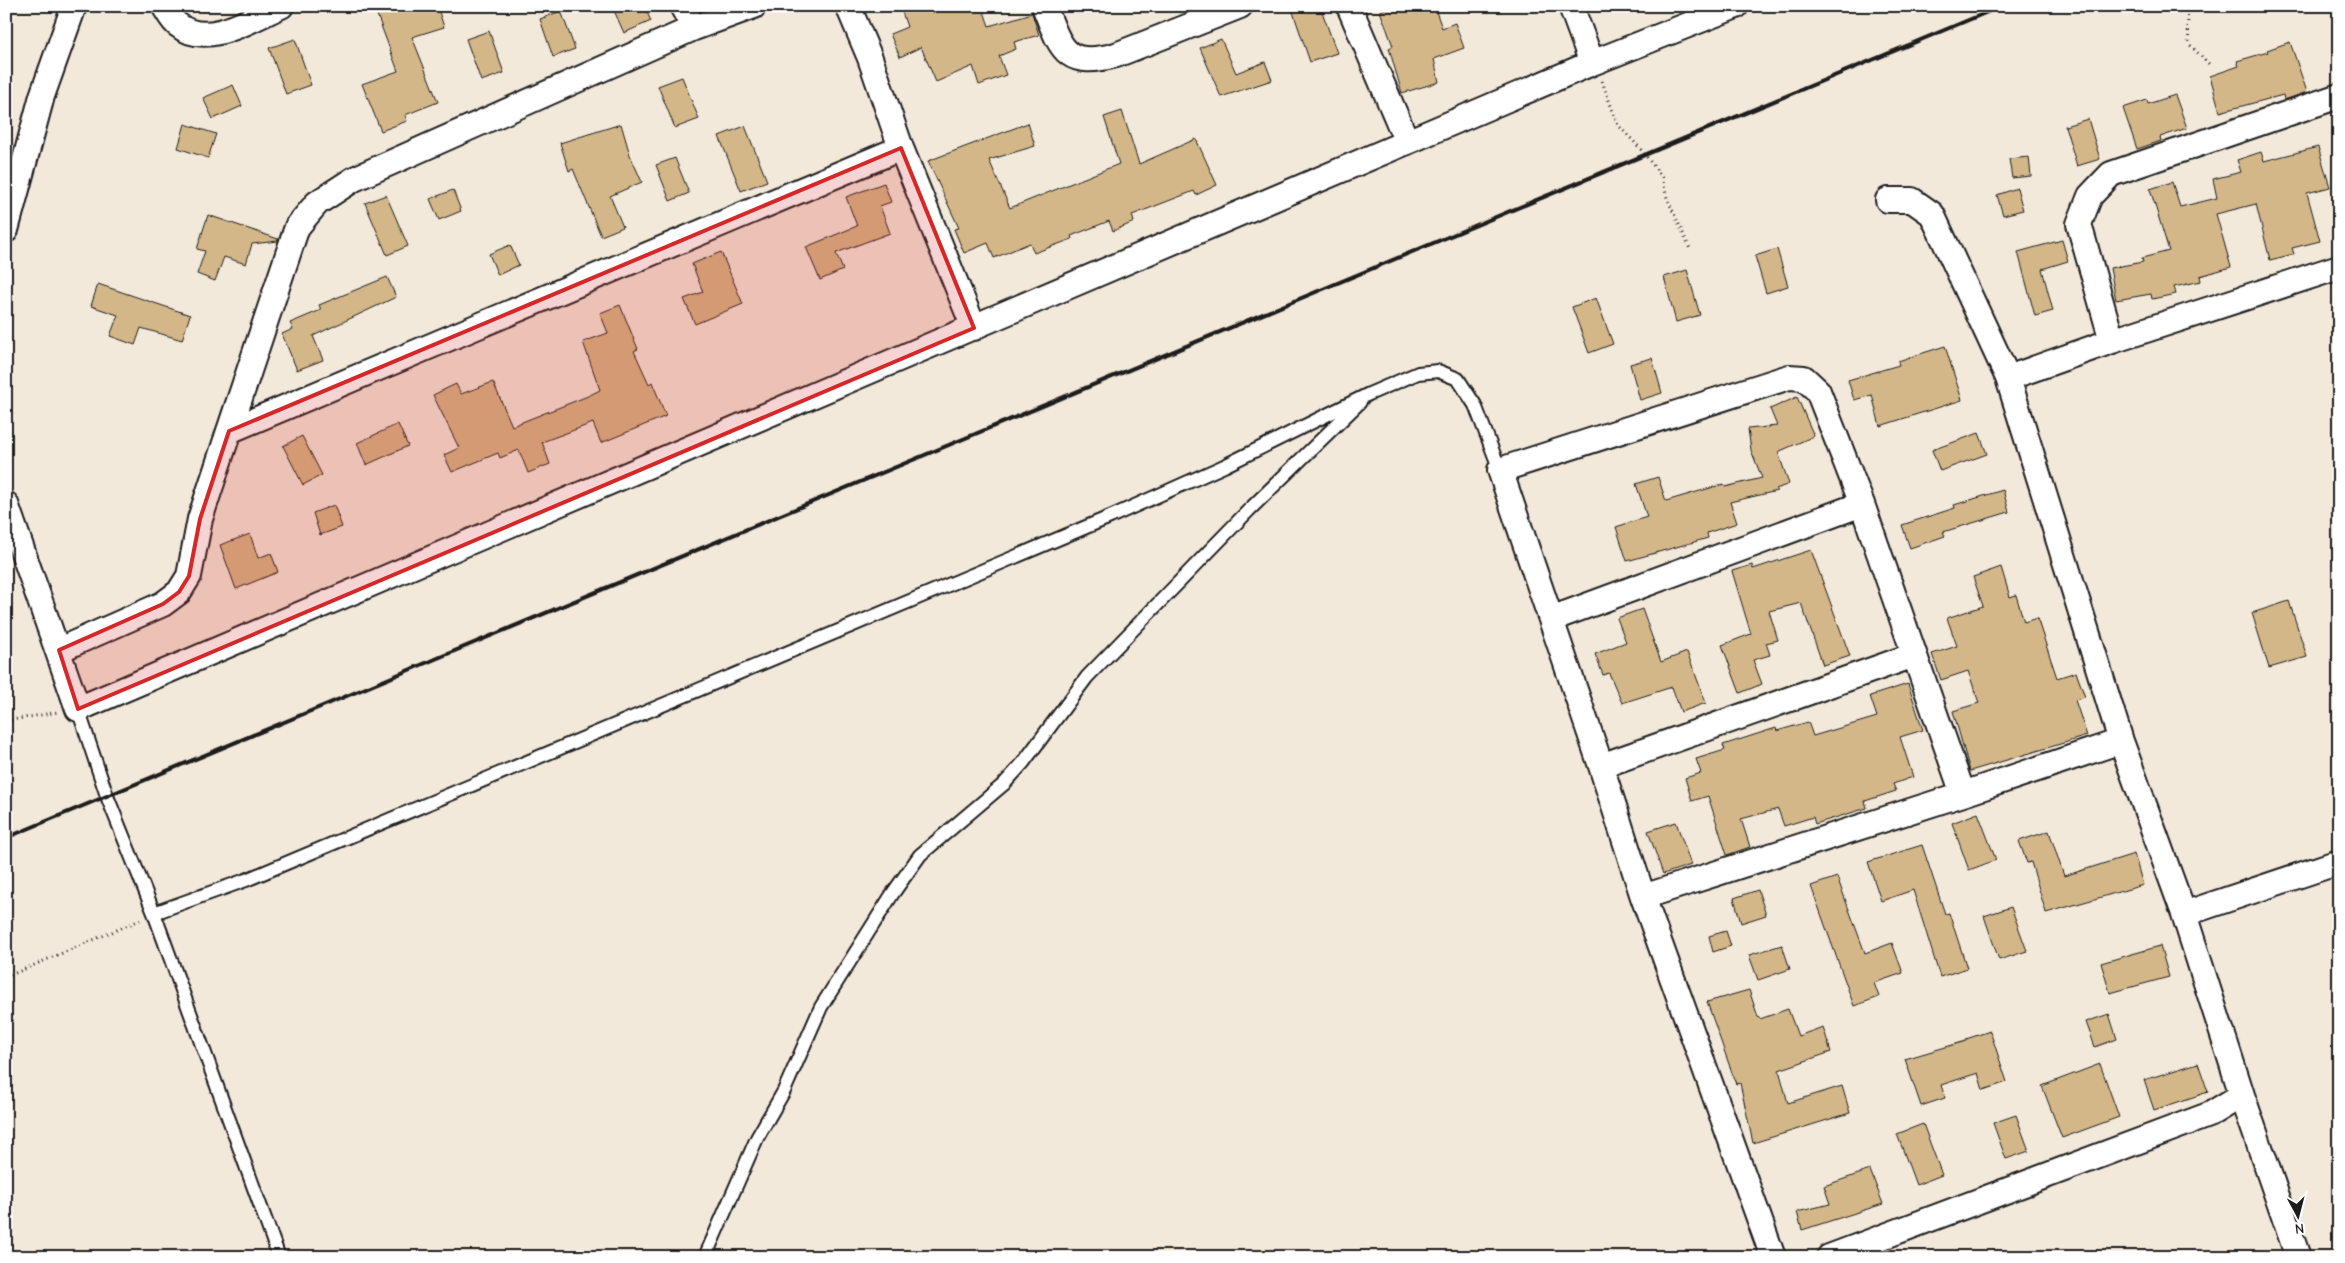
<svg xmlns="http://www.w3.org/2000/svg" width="2345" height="1263" viewBox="0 0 2345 1263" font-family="'Comic Neue',sans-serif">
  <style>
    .building { fill: #d4b788; stroke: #1c1c1c }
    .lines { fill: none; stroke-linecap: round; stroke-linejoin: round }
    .service-casing { stroke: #1c1c1c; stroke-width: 16 }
    .minor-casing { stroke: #1c1c1c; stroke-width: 28 }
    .path { stroke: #1c1c1c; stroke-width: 3; stroke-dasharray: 1 4; stroke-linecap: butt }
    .service { stroke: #fff; stroke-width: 12 }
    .minor { stroke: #fff; stroke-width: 24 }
    .rail { stroke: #1c1c1c; stroke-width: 4 }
    .marked { fill: #d62828; fill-opacity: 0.2; stroke: #d62828; stroke-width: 4; stroke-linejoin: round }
  </style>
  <rect width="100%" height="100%" fill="#f2e9db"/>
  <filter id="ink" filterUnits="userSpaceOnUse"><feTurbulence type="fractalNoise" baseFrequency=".02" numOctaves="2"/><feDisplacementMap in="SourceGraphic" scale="10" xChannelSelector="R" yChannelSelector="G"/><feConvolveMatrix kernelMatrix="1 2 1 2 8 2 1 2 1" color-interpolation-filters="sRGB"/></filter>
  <g filter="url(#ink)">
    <path class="building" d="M392,6H437L444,27L412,37L438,102L405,115L407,121L381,131L362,84L398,71L376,12Z
      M612,6H644L651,21L624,33Z
      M900,6H982L989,26L1032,13L1039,35L1014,42L1016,49L999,56L1006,75L979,85L973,66L936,82L921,47L900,57L890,34L907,27Z
      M1291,6H1320L1337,53L1310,62Z
      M1393,6H1434L1442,28L1455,23L1464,48L1434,59L1439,82L1402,93L1389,48L1393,46L1380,11Z
      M561,11L575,49L553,57L540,19Z
      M489,31L504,73L481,81L466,39Z
      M295,39L311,85L286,94L269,48Z
      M1221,39L1236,73L1265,62L1272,80L1221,97L1200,48Z
      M2290,42L2307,92L2284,100L2283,95L2220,112L2210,76L2239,66L2237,61L2268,52L2267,50Z
      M682,77L699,119L675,128L658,86Z
      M233,85L242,106L213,119L203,98Z
      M2175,95L2187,128L2160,137L2161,141L2137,149L2123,108L2147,100L2148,104Z
      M1122,111L1139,164L1196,139L1217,185L1196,195L1194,191L1132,215L1134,222L1113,231L1109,221L1071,236L1072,239L1034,253L1030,243L994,258L988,243L964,253L954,229L959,228L928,161L1028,123L1035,146L989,160L1010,208L1119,164L1104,117Z
      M2088,119L2100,159L2077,166L2065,126Z
      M185,124L216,134L208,158L178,148Z
      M621,124L630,155L642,182L610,196L623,227L601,236L573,169L569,171L560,143Z
      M745,126L767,181L741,191L719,136Z
      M2318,147L2330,187L2307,193L2320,241L2292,248L2294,254L2270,260L2256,204L2216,214L2231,267L2200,276L2201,281L2174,287L2176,294L2152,299L2151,294L2116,300L2110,268L2143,262L2142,258L2169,251L2150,189L2172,182L2180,207L2217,198L2213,179L2241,172L2237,160L2261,152L2264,161Z
      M2029,157L2031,176L2012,178L2009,159Z
      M675,158L689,193L670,201L656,165Z
      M884,183L891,202L880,206L890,233L836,253L843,270L820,280L806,247L857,226L846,197Z
      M2017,188L2023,210L2003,215L1997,195Z
      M453,190L461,211L439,220L430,199Z
      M386,195L408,246L387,255L365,203Z
      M208,215L278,239V241L252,244L246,264L224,257L215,281L197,274L205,251L197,249Z
      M2062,240L2068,261L2042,269L2053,311L2035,316L2018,252Z
      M510,245L519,265L498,275L489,254Z
      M1777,249L1788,286L1766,293L1755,256Z
      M721,252L743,304L695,324L684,299L703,292L692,264Z
      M1687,270L1700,315L1676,322L1664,277Z
      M387,277L396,297L313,336L323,360L297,370L282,334L293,329L290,323L321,310L319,305Z
      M98,284L190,315L182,340L141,328L135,345L110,336L118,315L91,306Z
      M1596,298L1613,344L1589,353L1572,307Z
      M620,305L638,349L634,351L649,384L652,382L666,416L601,443L593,423L542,442L550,464L528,473L519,450L500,458L498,453L452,472L444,455L459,448L433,395L456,384L461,394L493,382L512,426L588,396L600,390L583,342L608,333L600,313Z
      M1945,346L1962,400L1880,426L1872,395L1854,400L1848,380L1899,365L1898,361Z
      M1652,358L1662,393L1640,400L1630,364Z
      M1797,397L1814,436L1778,452L1789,484L1776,489L1777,491L1730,502L1737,523L1707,533L1708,538L1627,561L1616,527L1647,517L1636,484L1658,477L1666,501L1724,484L1725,487L1762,478L1751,450L1748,429L1777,426L1770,409Z
      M398,424L408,446L366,465L357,443Z
      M1979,433L1987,454L1940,471L1932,450Z
      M302,436L322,475L303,485L283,446Z
      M2003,490L2009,512L1943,532L1945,536L1910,548L1902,525L1955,508L1954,505Z
      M334,505L342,527L320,535L313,513Z
      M250,534L258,558L271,553L278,572L236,589L220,545Z
      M1811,550L1850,656L1823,665L1801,603L1769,611L1778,640L1766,643L1770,655L1753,660L1762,684L1740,693L1722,645L1751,634L1732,571L1752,565L1753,569Z
      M2001,567L2010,597L2016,595L2024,622L2037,618L2057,678L2076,672L2085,697L2075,700L2087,736L1970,771L1953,711L1979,703L1968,671L1941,680L1932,654L1957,646L1947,618L1983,606L1973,577Z
      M2289,601L2307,657L2269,668L2252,613Z
      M1642,609L1661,662L1687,652L1706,703L1681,712L1672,687L1622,703L1609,673L1603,675L1595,654L1626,642L1617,618Z
      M1908,684L1923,730L1900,737L1913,777L1893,784L1896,791L1865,801L1867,808L1815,824L1813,817L1784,826L1778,809L1741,819L1750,847L1727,855L1708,796L1692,801L1685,778L1701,773L1696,759L1725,750L1723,745L1776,728L1777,731L1808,722L1813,736L1877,717L1870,696Z
      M1978,813L1996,860L1969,870L1952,823Z
      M1676,822L1691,865L1663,874L1648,831Z
      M2049,831L2064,876L2134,854L2143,885L2046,913L2031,862L2027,863L2019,841Z
      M1922,845L1945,914L1949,913L1967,968L1940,977L1913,890L1881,901L1868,862Z
      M1837,877L1865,953L1892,943L1903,973L1874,983L1879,997L1854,1006L1811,886Z
      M1758,890L1766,915L1741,923L1734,898Z
      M2011,907L2027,951L1999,960L1984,916Z
      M1726,931L1731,946L1713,952L1709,936Z
      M1782,945L1790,969L1758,980L1749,955Z
      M2160,946L2169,977L2110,993L2101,963Z
      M1749,990L1758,1017L1760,1019L1788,1009L1798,1036L1823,1027L1831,1052L1779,1070L1788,1103L1842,1086L1850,1113L1753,1143L1740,1083L1736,1084L1707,1002Z
      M2109,1014L2117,1039L2095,1047L2086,1022Z
      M1990,1031L2007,1082L1983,1090L1978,1073L1941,1085L1945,1098L1921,1106L1905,1059L1966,1041V1039Z
      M2198,1063L2208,1092L2154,1110L2144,1080Z
      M2100,1064L2119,1117L2062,1138L2042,1086Z
      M2016,1115L2029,1151L2006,1159L1993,1123Z
      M1923,1124L1942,1175L1916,1185L1897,1134Z
      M1870,1170L1883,1204L1802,1230L1797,1212L1830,1204L1824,1186Z"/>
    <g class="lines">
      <g class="service-casing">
        <path id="service" d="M78,709L107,796L154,913L279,1257
          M154,913L246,880L1110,517L1224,466L1369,394L1418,373L1438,371L1458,379L1475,405L1500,470
          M705,1257L757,1138L784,1091L821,1007L893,893L920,855L1004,784L1023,763L1087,677L1249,510L1360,402"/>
      </g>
      <g class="minor-casing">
        <path id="minor" d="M164,6C168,12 172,21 178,25C207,49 253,18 281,6
          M682,6L694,28
          M848,6L870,58L901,148L974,328
          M1044,6C1061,48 1064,69 1116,55L1240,6
          M1349,6L1407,142
          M1571,6L1592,63
          M1888,200H1912L1932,214L2008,378
          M6,230L42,96L74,6
          M2112,341L2079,224L2090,196L2111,174L2339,96
          M229,431L297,227L317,203L354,179L694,28L754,6
          M6,504L78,709L1592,63L1736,6
          M1551,619L1862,504L1963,794
          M59,650L163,604L179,592L189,576L200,519L229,431L901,148
          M1601,766L1914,655
          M1643,897L1963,794L2121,741
          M2184,914L2339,862
          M1773,1257L1643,897L1601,766L1500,470L1789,377L1804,378L1818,391L1862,504
          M1829,1257L2211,1114L2242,1095
          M2298,1257L2242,1095L2184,914L2121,741L2008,378L2112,341L2339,267"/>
      </g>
      <path class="path" d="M2187,6L2189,44L2209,64
        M1602,81L1618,125L1639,147L1662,177L1667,198L1691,251
        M6,721L58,712
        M6,977L140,920"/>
      <use href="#service" class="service"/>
      <use href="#minor" class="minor"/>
      <path class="rail" d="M6,838L2002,6"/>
    </g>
  </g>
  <path class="marked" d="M901,148L974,328L78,709L59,650L163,604L179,592L189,576L200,519L229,431Z"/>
  <rect width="2345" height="1263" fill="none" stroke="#fff" stroke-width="25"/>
  <rect x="12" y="12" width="2320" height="1238" fill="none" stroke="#1c1c1c" stroke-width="2" filter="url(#ink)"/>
  <g transform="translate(2298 1216) rotate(173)" stroke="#ffffff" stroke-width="4" paint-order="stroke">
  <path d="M0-4L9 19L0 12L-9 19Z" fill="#1c1c1c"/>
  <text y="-8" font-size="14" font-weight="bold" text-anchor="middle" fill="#1c1c1c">N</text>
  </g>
</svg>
